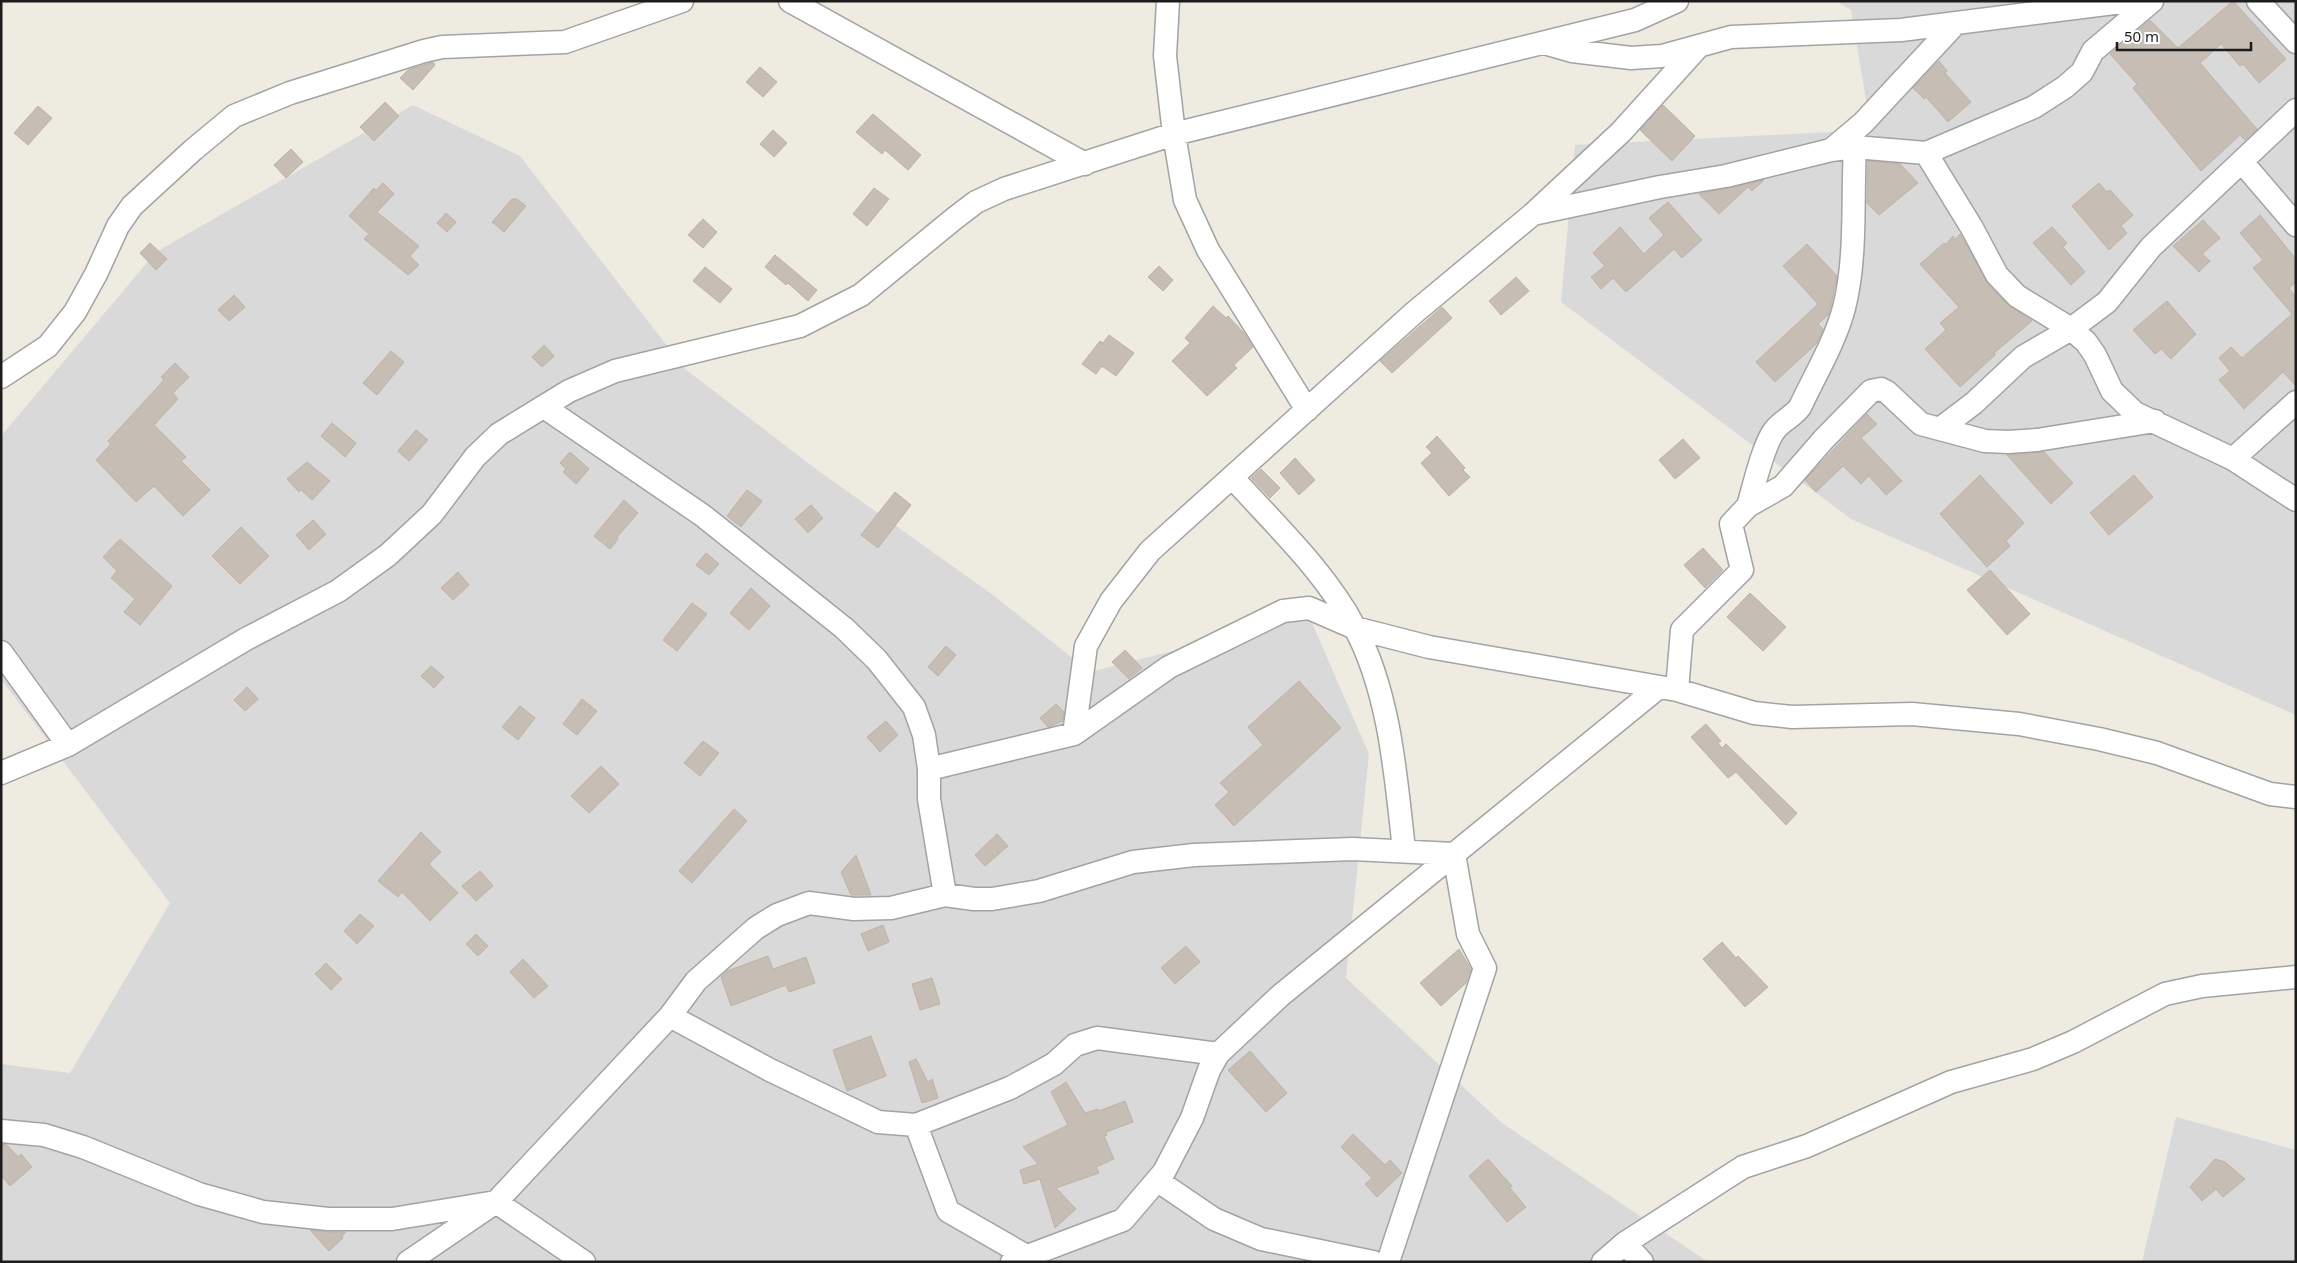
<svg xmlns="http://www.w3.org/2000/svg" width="2297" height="1263" viewBox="0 0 2297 1263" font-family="'Noto Sans',sans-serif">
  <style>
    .residential { fill: #dad9d9 }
    .building { fill: #c6bdb4; stroke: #c1b2a2 }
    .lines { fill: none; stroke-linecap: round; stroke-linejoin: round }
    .minor-casing { stroke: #a3a3a3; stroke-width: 25 }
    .minor { stroke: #fff; stroke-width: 22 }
  </style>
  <rect width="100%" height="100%" fill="#eeebe1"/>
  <path class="residential" d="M1836,1H2296V715L1851,519L1561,302L1575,145L1871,130L1851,10Z
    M413,105L520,156L685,369L816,469L993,595L1090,672L1309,616L1369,754L1346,978L1502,1123L1708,1262H1V1064L70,1073L170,903L1,679V436L156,252Z
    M2176,1117L2296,1150V1262H2142Z"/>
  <path class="building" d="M2233,1L2286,59L2259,83L2243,64L2240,66L2221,44L2200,63L2257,129L2245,140L2240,135L2201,171L2133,88L2137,84L2110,54L2150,20L2178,48Z
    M1939,61L1947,71L1945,73L1971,102L1948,122L1926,97L1924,99L1913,88Z
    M433,62L435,65L413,90L400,78L408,70Z
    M760,67L777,82L763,97L746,82Z
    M385,102L399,116L374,141L360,127Z
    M1663,105L1695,136L1672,161L1640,130Z
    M38,106L52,118L28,145L14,133Z
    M873,114L921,155L908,170L885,150L882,154L856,132Z
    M773,130L787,143L774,157L760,144Z
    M291,149L303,162L286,178L274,165Z
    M1868,161L1900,164L1918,183L1879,215L1867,203Z
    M1764,180L1752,191L1748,187L1719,214L1699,194Z
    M383,183L394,194L377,212L419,246L410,256L419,265L408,275L364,239L369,234L349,216L374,188L376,190Z
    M2099,183L2107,192L2110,190L2133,215L2121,226L2127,233L2109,250L2072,206Z
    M874,188L889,199L867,226L853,214Z
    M512,199H517L526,206L504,232L492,222Z
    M1668,202L1702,240L1682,258L1674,249L1626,292L1613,278L1601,289L1591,277L1605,266L1593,253L1620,227L1644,254L1664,235L1649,218Z
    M446,213L456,222L447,232L437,223Z
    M2260,215L2296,259V282L2289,288L2296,297V386L2283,372L2244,409L2219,380L2230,371L2219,358L2231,347L2242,358L2292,314L2253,268L2263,260L2240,233Z
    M703,219L717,232L703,248L688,235Z
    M2203,220L2220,238L2202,254L2210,261L2199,272L2173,246Z
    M2052,227L2067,243L2063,247L2085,272L2071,285L2033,243Z
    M1960,234L1988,284L2008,305L2032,321L1994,353L1995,355L1960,387L1925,349L1946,330L1940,323L1959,307L1920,264L1944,243L1945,245L1953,236L1956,239Z
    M150,243L167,259L156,270L140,253Z
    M1807,244L1837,276L1831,305L1828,315L1818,324L1823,329L1817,343L1775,382L1756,362L1818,304L1783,266Z
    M775,255L817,290L808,301L788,283L786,285L765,267Z
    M1159,266L1173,280L1163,291L1148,277Z
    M705,267L732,289L720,303L693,281Z
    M1516,277L1529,291L1501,315L1489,301Z
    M234,295L245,307L229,321L218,310Z
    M2167,301L2196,334L2171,359L2161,349L2155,354L2133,330Z
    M1213,306L1226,318L1228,316L1243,332L1253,347L1234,365L1237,368L1207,396L1172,361L1190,343L1185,338Z
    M1442,307L1452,318L1392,373L1380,361Z
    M1109,335L1134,353L1116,376L1102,366L1096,374L1082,364L1100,341L1103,343Z
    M544,345L554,356L542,367L532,357Z
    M391,351L404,362L377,395L363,383Z
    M175,363L189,377L173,393L178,399L154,425L186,457L181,461L210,490L183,516L154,486L136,502L96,460L111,444L108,441L164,380L161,377Z
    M1867,414L1877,424L1861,438L1902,481L1886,495L1869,476L1861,484L1843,466L1816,492L1805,480Z
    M332,423L356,443L345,457L321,436Z
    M416,430L428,440L409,461L398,451Z
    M1437,436L1465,468L1463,470L1470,477L1449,496L1421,463L1432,453L1426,447Z
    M1683,439L1700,458L1675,479L1659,460Z
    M570,452L589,469L576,484L563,472L566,469L560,463Z
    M2044,452L2073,483L2051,504L2007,455Z
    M1295,458L1315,480L1299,495L1280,473Z
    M307,462L330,481L312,500L301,490L299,492L287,479Z
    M1261,469L1280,488L1270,498L1251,478Z
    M1980,475L2024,523L2006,541L2010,546L1987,567L1940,514Z
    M2134,475L2153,497L2109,535L2090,513Z
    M747,490L762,501L741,527L727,516Z
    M895,492L911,505L878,548L861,535Z
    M624,500L638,513L617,537L618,539L610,549L594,536Z
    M811,505L823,518L808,533L795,519Z
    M313,520L326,534L309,550L296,535Z
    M241,527L269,556L240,584L212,556Z
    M120,539L172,586L140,625L124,612L135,599L111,578L117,571L103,557Z
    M1703,548L1723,570L1705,588L1684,565Z
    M706,553L719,564L709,575L696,565Z
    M1990,570L2030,614L2007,635L1967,590Z
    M458,572L469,585L453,600L441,588Z
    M751,588L770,606L749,630L730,613Z
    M1750,593L1786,627L1763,651L1727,617Z
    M692,603L707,614L677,651L663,640Z
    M946,646L956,655L938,676L928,667Z
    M1125,650L1142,668L1129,679L1112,662Z
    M431,666L444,677L434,688L421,676Z
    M1299,681L1341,728L1234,826L1215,805L1229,792L1220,783L1263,745L1248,727Z
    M247,687L258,699L245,711L234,700Z
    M582,699L597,711L577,735L563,724Z
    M1056,704L1064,712L1063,721L1048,727L1040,718Z
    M520,706L535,718L518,740L502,727Z
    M886,721L898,735L880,752L867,737Z
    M1706,724L1721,741L1718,743L1722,748L1726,744L1797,813L1786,825L1736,772L1728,778L1691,737Z
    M703,741L719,753L700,776L684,763Z
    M601,766L619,784L589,813L571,796Z
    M734,809L747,821L692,883L679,871Z
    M421,832L441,852L429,864L458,893L430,921L402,892L398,897L378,881Z
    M997,834L1008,846L985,866L975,855Z
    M856,855L871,895H851L841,872Z
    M480,871L493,886L476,901L462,886Z
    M360,914L374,926L357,944L344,931Z
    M883,925L889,942L868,951L861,934Z
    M476,934L488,946L478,956L466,944Z
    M1722,942L1736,958L1738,956L1768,987L1745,1007L1703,959Z
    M1186,946L1200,962L1175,984L1161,968Z
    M1459,949L1471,969L1466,983L1441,1006L1420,983Z
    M768,956L773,969L806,957L815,983L789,992L786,985L731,1006L721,977L727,971Z
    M523,959L548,986L534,998L510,972Z
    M326,963L342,979L331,990L315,974Z
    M932,978L940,1004L920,1010L912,984Z
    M871,1036L886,1076L847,1091L833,1050Z
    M1250,1051L1287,1093L1266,1112L1228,1070Z
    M916,1059L928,1082L932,1079L938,1098L922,1103L909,1062Z
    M1066,1082L1085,1113L1098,1109L1099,1111L1125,1101L1133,1122L1106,1132L1107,1135L1104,1136L1114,1159L1096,1167L1099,1173L1056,1188L1076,1209L1055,1228L1040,1179L1024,1184L1020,1170L1038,1164L1023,1147L1068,1125L1051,1092Z
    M1353,1134L1385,1165L1390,1160L1402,1173L1377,1197L1365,1184L1372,1178L1341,1147Z
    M1,1144L7,1145L18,1157L21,1154L32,1167L10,1186L1,1175Z
    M1488,1159L1512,1186L1510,1188L1526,1207L1507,1222L1469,1176Z
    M2215,1159L2225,1162L2245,1179L2223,1197L2216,1189L2202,1201L2190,1187Z
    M310,1230L327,1232H346L342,1236L343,1238L329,1251Z"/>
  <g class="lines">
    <g class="minor-casing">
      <path id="minor" d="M790,1L1085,164
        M1168,1L1165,56L1174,134L1185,200L1208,250L1307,410
        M2258,1L2296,42
        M1544,43L1572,51L1631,58L1662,56L1731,37L1901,30L2130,1
        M1831,150L1863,123L1956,23
        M1926,153L1972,228L1997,275L2017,296L2071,329L2086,342L2095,355L2112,391L2135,413L2233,459L2296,500
        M2242,162L2296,225
        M1533,214L1660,187L1726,176L1831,150L1855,147L1926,153L2034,107L2065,87L2082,72L2093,51L2152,1
        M1,377L48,346L75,312L96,274L118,226L132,206L193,150L234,116L290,93L424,51L442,47L565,42L682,1
        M544,407L702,515L844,628L877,660L914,707L924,735L929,769V799L945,895
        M1941,428L1974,403L2023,357L2071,329L2107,302L2151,247L2296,110
        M2233,459L2296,402
        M1233,478C1275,525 1325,571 1355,628C1390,693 1396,778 1404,850
        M1748,506C1754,486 1763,446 1774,431C1781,421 1793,417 1800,407C1815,375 1835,342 1844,308C1857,257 1852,200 1855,147
        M1,652L68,745
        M1677,690L1682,630L1742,570L1731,524L1748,506L1783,486L1824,439L1871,391L1881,389L1887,392L1921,424L1985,441L2008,442L2037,440L2155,421
        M1074,734L1086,646L1111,601L1150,551L1415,312L1533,214L1621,132L1697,48
        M929,769L1074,734L1169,667L1283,611L1309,608L1355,628L1429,647L1677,690L1754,713L1792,717L1912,714L2019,724L2099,739L2157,753L2270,794L2296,797
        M1,773L68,745L246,639L338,591L388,555L432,514L475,457L499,434L569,391L615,371L800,326L861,295L955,218L976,202L1004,189L1174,134L1635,20L1677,1
        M670,1016L770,1070L878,1122L916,1125L948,1211L1035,1261
        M916,1125L1010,1088L1054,1064L1075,1045L1097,1038L1218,1054
        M1,1131L44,1135L83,1147L199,1194L263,1212L328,1219H392L496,1202L584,1262
        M1158,1181L1214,1219L1261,1239L1373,1262
        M1625,1243L1642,1262
        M408,1262L496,1202L670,1016L696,981L756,928L777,915L809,903L854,909L891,908L945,895L974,899H992L1039,891L1133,862L1194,855L1353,849L1454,854L1468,934L1485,968L1388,1262
        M1012,1262L1123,1220L1164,1172L1192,1118L1209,1070L1218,1054L1281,995L1659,687
        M1603,1262L1625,1243L1743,1167L1807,1146L1951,1082L2033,1059L2073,1042L2165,994L2202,986L2296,977"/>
    </g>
    <use href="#minor" class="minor"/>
  </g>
  <rect width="2297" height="1263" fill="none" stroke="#1c1c1c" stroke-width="5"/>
  <path d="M2117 42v8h134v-8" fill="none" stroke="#1c1c1c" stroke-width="2.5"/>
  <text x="2124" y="42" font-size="15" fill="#1c1c1c" stroke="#ffffff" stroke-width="4" paint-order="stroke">50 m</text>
</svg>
